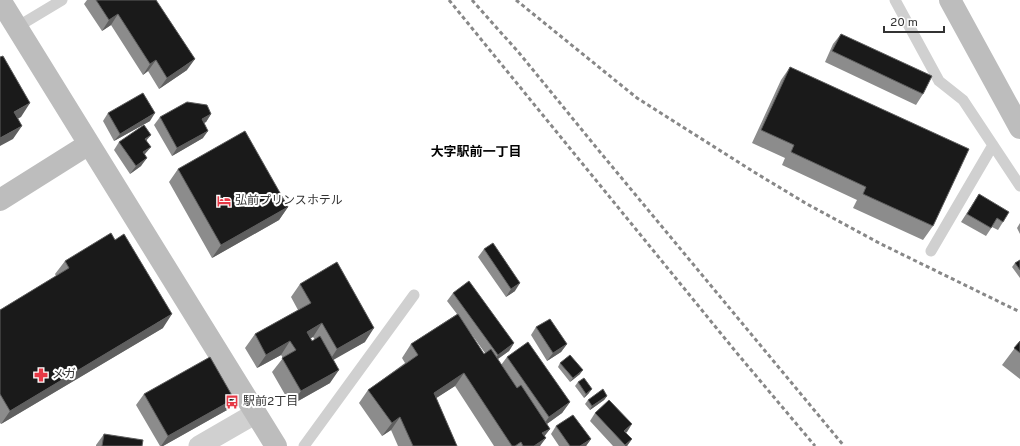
<svg xmlns="http://www.w3.org/2000/svg" width="1020" height="446" viewBox="0 0 1020 446" font-family="Overpass,'Noto Sans JP',sans-serif">
  <style>
    .lines { fill: none; stroke-linecap: round; stroke-linejoin: round }
    .lane { stroke: #d0d0d0; stroke-width: 11 }
    .street { stroke: #d0d0d0; stroke-width: 21 }
    .secondary { stroke: #bdbdbd; stroke-width: 22 }
    .rail { stroke: #888; stroke-width: 3; stroke-dasharray: 4 3; stroke-linecap: butt }
    .wall { fill: #8c8c8c; fill-rule: evenodd }
    .shaded-wall { fill: #5f5f5f }
    .building { fill: #1a1a1a; stroke: #5f5f5f }
    .labels { text-anchor: middle; dominant-baseline: central; stroke-width: 4; stroke-linejoin: round; paint-order: stroke }
    .poi-label { font-size: 12px; fill: #333; stroke: #fff; text-anchor: start }
    .neighbourhood-label { font-size: 13px; font-weight: bold; fill: #000; stroke: #fff }
  </style>
  <rect width="100%" height="100%" fill="#fff"/>
  <g class="lines">
    <path class="lane" d="M895,0L939,81L963,100L1020,186
      M17,27L62,0
      M931,251L993,145
      M304,446L414,295"/>
    <path class="street" d="M199,446L256,413"/>
    <path class="secondary" d="M0,0L276,446
      M950,0L1020,128
      M0,200L89,144"/>
    <path class="rail" d="M449,0L736,352L815,446
      M472,0L520,54L600,152L844,446
      M516,0L637,98L754,172L807,204L881,244L1018,311"/>
  </g>
  <path class="wall" d="M87,0H156L187,70L159,89L148,71L143,75L111,25L102,31L84,4Z
    M841,34L923,94L916,105L825,62L833,44Z
    M790,67L933,226L923,240L853,208L857,200L782,165L785,158L752,143L781,80Z
    M108,113L150,121L114,141L103,121Z
    M211,114L206,122L204,123L203,138L172,156L154,125L160,117Z
    M147,140L145,154V155L141,166L130,174L114,150L119,142Z
    M178,169L288,207L279,220L212,258L169,182Z
    M979,194L1003,222L998,230L992,227L986,236L961,222Z
    M1020,223V234L1017,228Z
    M484,249L515,291L506,297L478,257Z
    M1020,260V278L1012,267L1015,263Z
    M65,261L163,328L1,424L0,423V310L56,276L55,274Z
    M300,284L365,342L333,359L330,383L291,405L272,372L283,358L281,355L257,368L245,348L255,334L298,310L291,297ZM313,337L315,340L312,341L310,338Z
    M453,293L514,343L509,351L498,359L501,365L507,357L570,402L562,413L547,424L550,429L544,436L540,446H494L455,386L436,398L457,446H398L391,430L382,436L359,403L368,390L405,363L402,358L411,344L457,314L447,301ZM467,328L485,353L484,354Z
    M536,327L567,344L561,352L547,361L531,335Z
    M1020,341V379L1002,365Z
    M560,363L580,374L570,382L558,367Z
    M578,382L589,393L584,398L575,386Z
    M144,394L234,399L227,410L163,446H160L136,405Z
    M607,396L604,400L590,410L585,404L588,400Z
    M595,413L632,439L627,446H613L590,421Z
    M556,426L591,439L586,446H559L551,434Z
    M104,434L142,446H96V445Z"/>
  <path class="shaded-wall" d="M118,14L111,25L102,31L109,20Z
    M195,59L187,70L159,89L167,78Z
    M156,60L148,71L143,75L150,64Z
    M30,103L21,117L5,126L14,112Z
    M155,113L150,121L114,141L120,134Z
    M211,114L206,122L197,126L202,119Z
    M22,126L13,139L0,146V138Z
    M208,131L203,138L172,156L177,148Z
    M151,135L145,142V139Z
    M151,147L145,154L137,160L143,152Z
    M147,158L141,166L130,174L136,166Z
    M288,207L279,220L212,258L221,245Z
    M520,283L515,291L506,297L511,289Z
    M172,314L163,328L1,424L10,411Z
    M322,323L313,337L297,346L307,332Z
    M374,328L365,342L328,363L337,349Z
    M290,341L281,355L257,368L266,355Z
    M514,343L509,351L492,363L498,355Z
    M567,344L561,352L547,361L553,353Z
    M339,370L330,383L291,405L301,391Z
    M583,370L580,374L570,382L573,378Z
    M464,373L455,386L424,406L434,393Z
    M592,389L589,393L584,398L586,394Z
    M607,396L604,400L590,410L592,406Z
    M234,399L227,410L163,446H161L168,436Z
    M570,402L562,413L541,428L549,417Z
    M400,417L391,430L382,436L392,423Z
    M632,424L627,432L619,439L624,431Z
    M550,429L540,442L542,433Z
    M546,438L540,446H534Z
    M591,439L586,446H580Z
    M632,439L627,446H625V445Z"/>
  <path class="building" d="M96,0H156L195,59L167,78L156,60L150,64L118,14L109,20Z
    M841,34L932,76L923,94L832,51Z
    M3,56L30,103L14,112L22,126L0,138V57Z
    M790,67L969,149L933,226L863,194L866,187L791,152L794,145L761,130Z
    M143,93L155,113L120,134L108,113Z
    M187,102L207,105L211,114L202,119L208,131L177,148L160,117Z
    M144,125L151,135L145,139L151,147L143,152L147,158L136,166L119,142Z
    M245,131L288,207L221,245L178,169Z
    M979,194L1009,212L1003,222L997,218L991,228L967,214Z
    M111,233L115,240L124,234L172,314L10,411L0,394V310L69,268L65,261Z
    M493,243L520,283L511,289L484,249Z
    M1020,260V270L1015,263Z
    M337,262L374,328L337,349L322,323L307,332L312,341L320,336L339,370L301,391L282,358L296,350L290,341L266,355L255,334L311,303L300,284Z
    M469,281L514,343L498,355L453,293Z
    M458,314L484,354L491,349L517,388L521,385L550,429L542,433L546,438L534,446H523L521,442L515,446H512L464,373L434,393L457,446H413L400,417L392,423L368,390L418,355L411,344Z
    M550,319L567,344L553,353L536,327Z
    M1020,341V353L1014,348Z
    M528,342L570,402L549,417L507,357Z
    M570,355L583,370L573,378L560,363Z
    M210,357L234,399L168,436L144,394Z
    M584,378L592,389L586,394L578,382Z
    M603,389L607,396L592,406L588,400Z
    M609,400L632,424L624,431L632,439L625,445L595,413Z
    M573,415L591,439L580,446H570L556,426Z
    M104,434L143,440L142,446H102Z"/>
  <defs>
    <g id="hotel-bare" transform="scale(1.08)"><path d="M-6-4.5h1.5V1H6V5H4.5V3h-9V5H-6ZM-4 0a1.8 1.8 0 1 1 3.6 0ZM.5 0V-2.5h3Q6-2.5 6 0Z" fill="#e63946" stroke="#fff" stroke-width="2.5" paint-order="stroke"/></g>
    <g id="pharmacy-bare" transform="scale(1.08)"><path d="M-2-6h4v4h4v4h-4v4h-4v-4h-4v-4h4Z" fill="#e63946" stroke="#fff" stroke-width="2.5" paint-order="stroke"/></g>
    <g id="bus-bare" transform="scale(1.08)"><path d="M-5-6H5V4H4V6H2V4H-2V6H-4V4H-5ZM-3.5-4V0h7V-4ZM-3.5 1.2v1.5H-2V1.2ZM2 1.2v1.5H3.5V1.2Z" fill="#e63946" stroke="#fff" stroke-width="2.5" paint-order="stroke"/></g>
  </defs>
  <g fill-rule="evenodd">
    <use href="#hotel-bare" x="224" y="201"/>
    <use href="#pharmacy-bare" x="41" y="375"/>
    <use href="#bus-bare" x="232" y="402"/>
  </g>
  <g class="labels">
    <g class="poi-label">
      <text x="235" y="201">弘前プリンスホテル</text>
      <text x="52" y="375">メガ</text>
      <text x="243" y="402">駅前2丁目</text>
    </g>
    <g class="neighbourhood-label">
      <text x="476" y="153">大字駅前一丁目</text>
    </g>
  </g>
  <path d="M884 26v6h60v-6" fill="none" stroke="#333333" stroke-width="2"/>
  <text x="890" y="26" font-size="12" fill="#333333" stroke="#ffffff" stroke-width="3" paint-order="stroke">20 m</text>
</svg>
